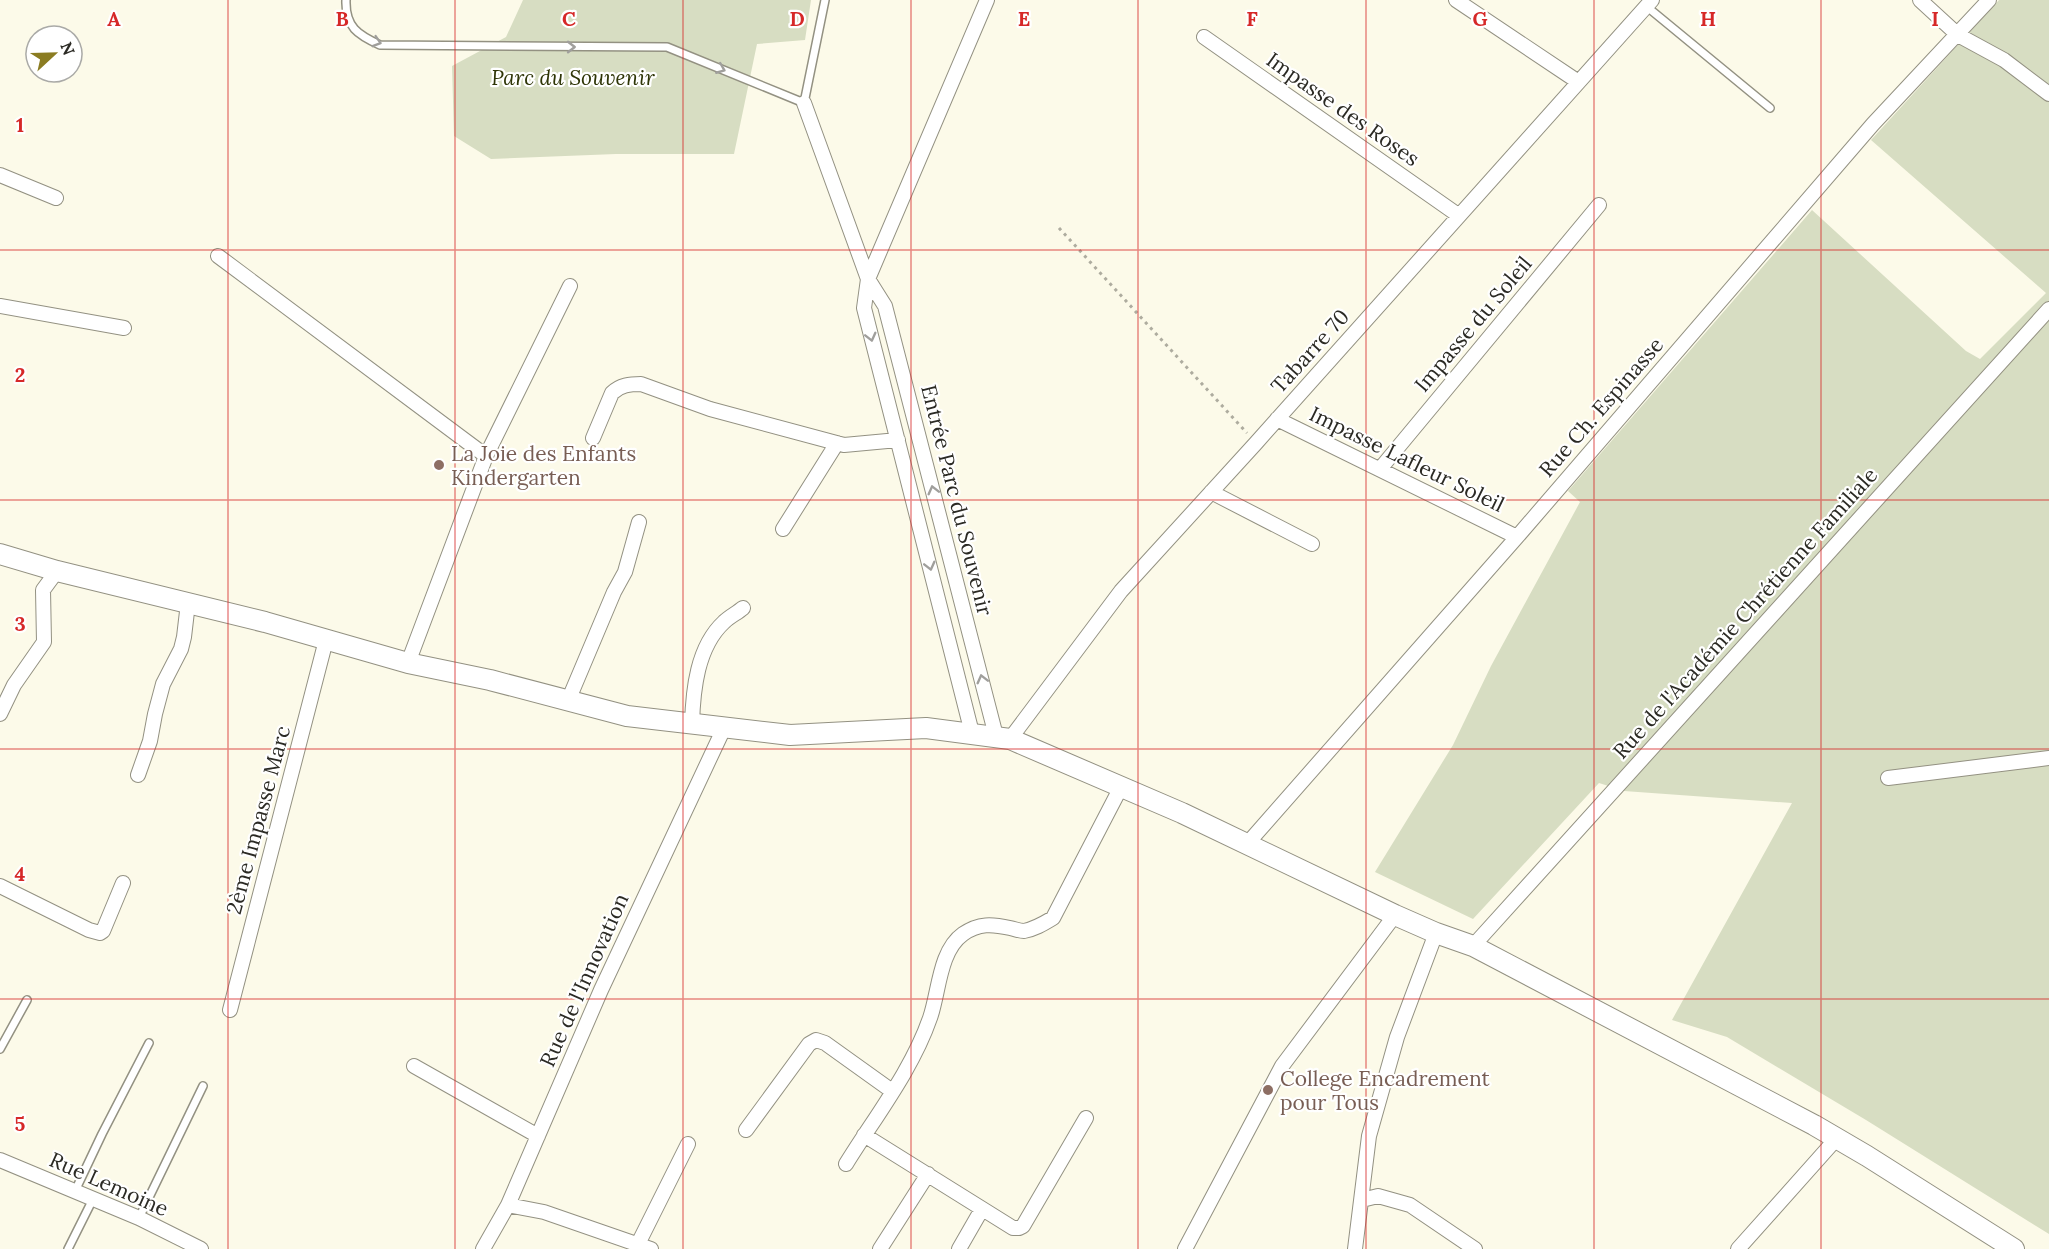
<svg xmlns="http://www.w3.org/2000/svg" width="2049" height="1249" viewBox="0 0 2049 1249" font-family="Lora,serif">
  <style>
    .green { fill: #d7ddc2 }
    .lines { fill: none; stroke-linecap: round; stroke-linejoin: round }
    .service-casing { stroke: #939182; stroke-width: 10 }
    .minor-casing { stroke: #939182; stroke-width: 16 }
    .secondary-casing { stroke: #939182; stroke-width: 22 }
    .path { stroke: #aeac9f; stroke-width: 3; stroke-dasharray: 3 4.5; stroke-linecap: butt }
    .service { stroke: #fff; stroke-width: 7 }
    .minor { stroke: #fff; stroke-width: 14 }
    .secondary { stroke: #fff; stroke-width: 20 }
    .oneway { stroke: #a09f9c }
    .grid { fill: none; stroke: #d62828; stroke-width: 1.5; stroke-opacity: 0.55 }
    .education-dot { fill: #8d6e63; stroke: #fff; stroke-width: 2 }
    .labels { text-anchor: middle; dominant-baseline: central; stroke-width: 4.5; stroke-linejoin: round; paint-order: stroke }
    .park-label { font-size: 21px; font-style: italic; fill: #2e3506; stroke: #fff }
    .street-label { font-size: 21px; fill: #2b2a24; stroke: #fff }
    .education-label { font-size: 21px; fill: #785e54; stroke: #fff; text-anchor: start }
    .grid-label { font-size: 20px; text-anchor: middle; font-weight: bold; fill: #d62828; stroke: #fff; stroke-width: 4.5; stroke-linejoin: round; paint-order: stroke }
  </style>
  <rect width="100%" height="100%" fill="#fcfae9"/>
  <path class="green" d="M523,0H811L805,40L757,44L734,154H616L491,159L454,136L452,66L506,37Z
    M1999,0H2049V1234L1866,1120L1727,1037L1672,1020L1792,803L1624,791L1599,783L1473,919L1375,872L1453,745L1491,666L1580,502L1568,491L1812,210L1966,351L1980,359L2046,293L1871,140Z"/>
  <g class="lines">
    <g class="service-casing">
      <path id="service" d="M346,0C345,27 358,35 380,45L667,47L804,103L825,0
        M1646,6L1770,108
        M0,1049L27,1000
        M75,1191L102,1134L149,1043
        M139,1218L203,1086
        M68,1249L93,1199"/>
    </g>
    <g class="minor-casing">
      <path id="minor" d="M1456,0L1577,81
        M1920,0L1958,35L2004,60L2049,94
        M1204,37L1458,215
        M804,103L868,279L885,306L996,736
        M0,175L56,198
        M218,256L486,456
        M0,306L124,328
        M1277,419L1517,537
        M593,438L612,393C620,385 630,384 641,384L710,409L844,445L898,440
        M1380,469L1599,205
        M1211,492L1312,544
        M783,529L837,443
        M408,663L486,456L570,286
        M568,701L614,592L625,572L639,522
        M0,714L14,685L44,642L43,590L57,571
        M692,724C693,690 697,647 724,622C729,617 737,613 743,608
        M972,733L864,308L868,279L987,0
        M1010,739L1121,591L1256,443L1652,0
        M138,775L150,741L155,714L163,684L181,649L184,637L188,603
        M1888,778L2049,758
        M1247,844L1517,537L1873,124L1989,0
        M0,886L89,930L100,933L103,931L123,883
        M1473,946L2049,309
        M230,1010L326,640
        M414,1066L538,1136
        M746,1130L809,1044L816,1040L825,1043L892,1091
        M864,1135L1013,1228H1019L1023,1226L1086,1118
        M0,1160L139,1218L201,1249
        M846,1164C875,1117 912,1070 930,1018C939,993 939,951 963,934C979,923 992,924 1010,928C1015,929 1019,931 1024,931C1035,929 1043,924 1053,918L1121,787
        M1362,1200L1378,1196L1410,1205L1475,1249
        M508,1205L544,1212L651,1249
        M638,1244L688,1144
        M483,1249L508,1205L601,990L724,728
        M880,1249L928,1174
        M959,1249L982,1209
        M1185,1249L1282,1066L1395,915
        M1355,1249L1369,1136L1397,1037L1436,933
        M1738,1249L1837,1138"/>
    </g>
    <g class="secondary-casing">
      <path id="secondary" d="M0,554L57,571L265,622L408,663L490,680L627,716L790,735L926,728L1010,739L1182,813L1395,915L1436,933L1473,946L1814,1125L1867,1156L2014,1249"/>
    </g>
    <path class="path" d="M1059,228L1247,433"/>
    <use href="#service" class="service"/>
    <use href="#minor" class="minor"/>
    <use href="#secondary" class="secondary"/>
  </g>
  <defs><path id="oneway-chevron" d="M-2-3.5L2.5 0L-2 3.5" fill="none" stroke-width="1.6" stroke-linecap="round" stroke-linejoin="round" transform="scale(1.5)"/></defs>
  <g class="oneway">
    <use href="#oneway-chevron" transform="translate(377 42) rotate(17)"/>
    <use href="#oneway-chevron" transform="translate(571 47)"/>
    <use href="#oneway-chevron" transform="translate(721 69) rotate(22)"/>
    <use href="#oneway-chevron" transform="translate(871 337) rotate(76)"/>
    <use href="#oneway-chevron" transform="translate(933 490) rotate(-104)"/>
    <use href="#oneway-chevron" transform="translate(930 566) rotate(76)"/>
    <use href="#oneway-chevron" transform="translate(982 679) rotate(-104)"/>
  </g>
  <path class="grid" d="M228,0V1249M455,0V1249M683,0V1249M911,0V1249M1138,0V1249M1366,0V1249M1594,0V1249M1821,0V1249M0,250H2049M0,500H2049M0,749H2049M0,999H2049"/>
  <g class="education-dot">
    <circle cx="439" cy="465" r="6"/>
    <circle cx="1268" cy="1090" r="6"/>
  </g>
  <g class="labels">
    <g class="park-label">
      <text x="573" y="77">Parc du Souvenir</text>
    </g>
    <g class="street-label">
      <text transform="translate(1343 109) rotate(35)">Impasse des Roses</text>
      <text transform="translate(1473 324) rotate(-50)">Impasse du Soleil</text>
      <text transform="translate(1310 351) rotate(-48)">Tabarre 70</text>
      <text transform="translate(1601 407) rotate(-49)">Rue Ch. Espinasse</text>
      <text transform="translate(1407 459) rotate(26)">Impasse Lafleur Soleil</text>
      <text transform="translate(957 500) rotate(76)">Entrée Parc du Souvenir</text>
      <text transform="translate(1745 613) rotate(-48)">Rue de l'Académie Chrétienne Familiale</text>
      <text transform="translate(258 820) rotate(-75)">2ème Impasse Marc</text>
      <text transform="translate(584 980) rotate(-66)">Rue de l'Innovation</text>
      <text transform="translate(109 1184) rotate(24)">Rue Lemoine</text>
    </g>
    <g class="education-label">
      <text x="451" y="453">La Joie des Enfants<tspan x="451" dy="24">Kindergarten</tspan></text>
      <text x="1280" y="1078">College Encadrement<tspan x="1280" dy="24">pour Tous</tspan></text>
    </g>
  </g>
  <g class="grid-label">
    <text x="114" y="26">A</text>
    <text x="342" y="26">B</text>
    <text x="569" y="26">C</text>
    <text x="797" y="26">D</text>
    <text x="1024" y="26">E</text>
    <text x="1252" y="26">F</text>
    <text x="1480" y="26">G</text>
    <text x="1708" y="26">H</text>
    <text x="1935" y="26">I</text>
    <text x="20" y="132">1</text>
    <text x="20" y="382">2</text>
    <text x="20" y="631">3</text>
    <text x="20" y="881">4</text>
    <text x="20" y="1131">5</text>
  </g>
  <g transform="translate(54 54) rotate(68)"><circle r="28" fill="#ffffff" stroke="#aaaaa7" stroke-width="1.5"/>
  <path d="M0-4.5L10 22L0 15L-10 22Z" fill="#8b7c22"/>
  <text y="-9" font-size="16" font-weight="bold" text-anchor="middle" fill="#2b2a24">N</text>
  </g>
</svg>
